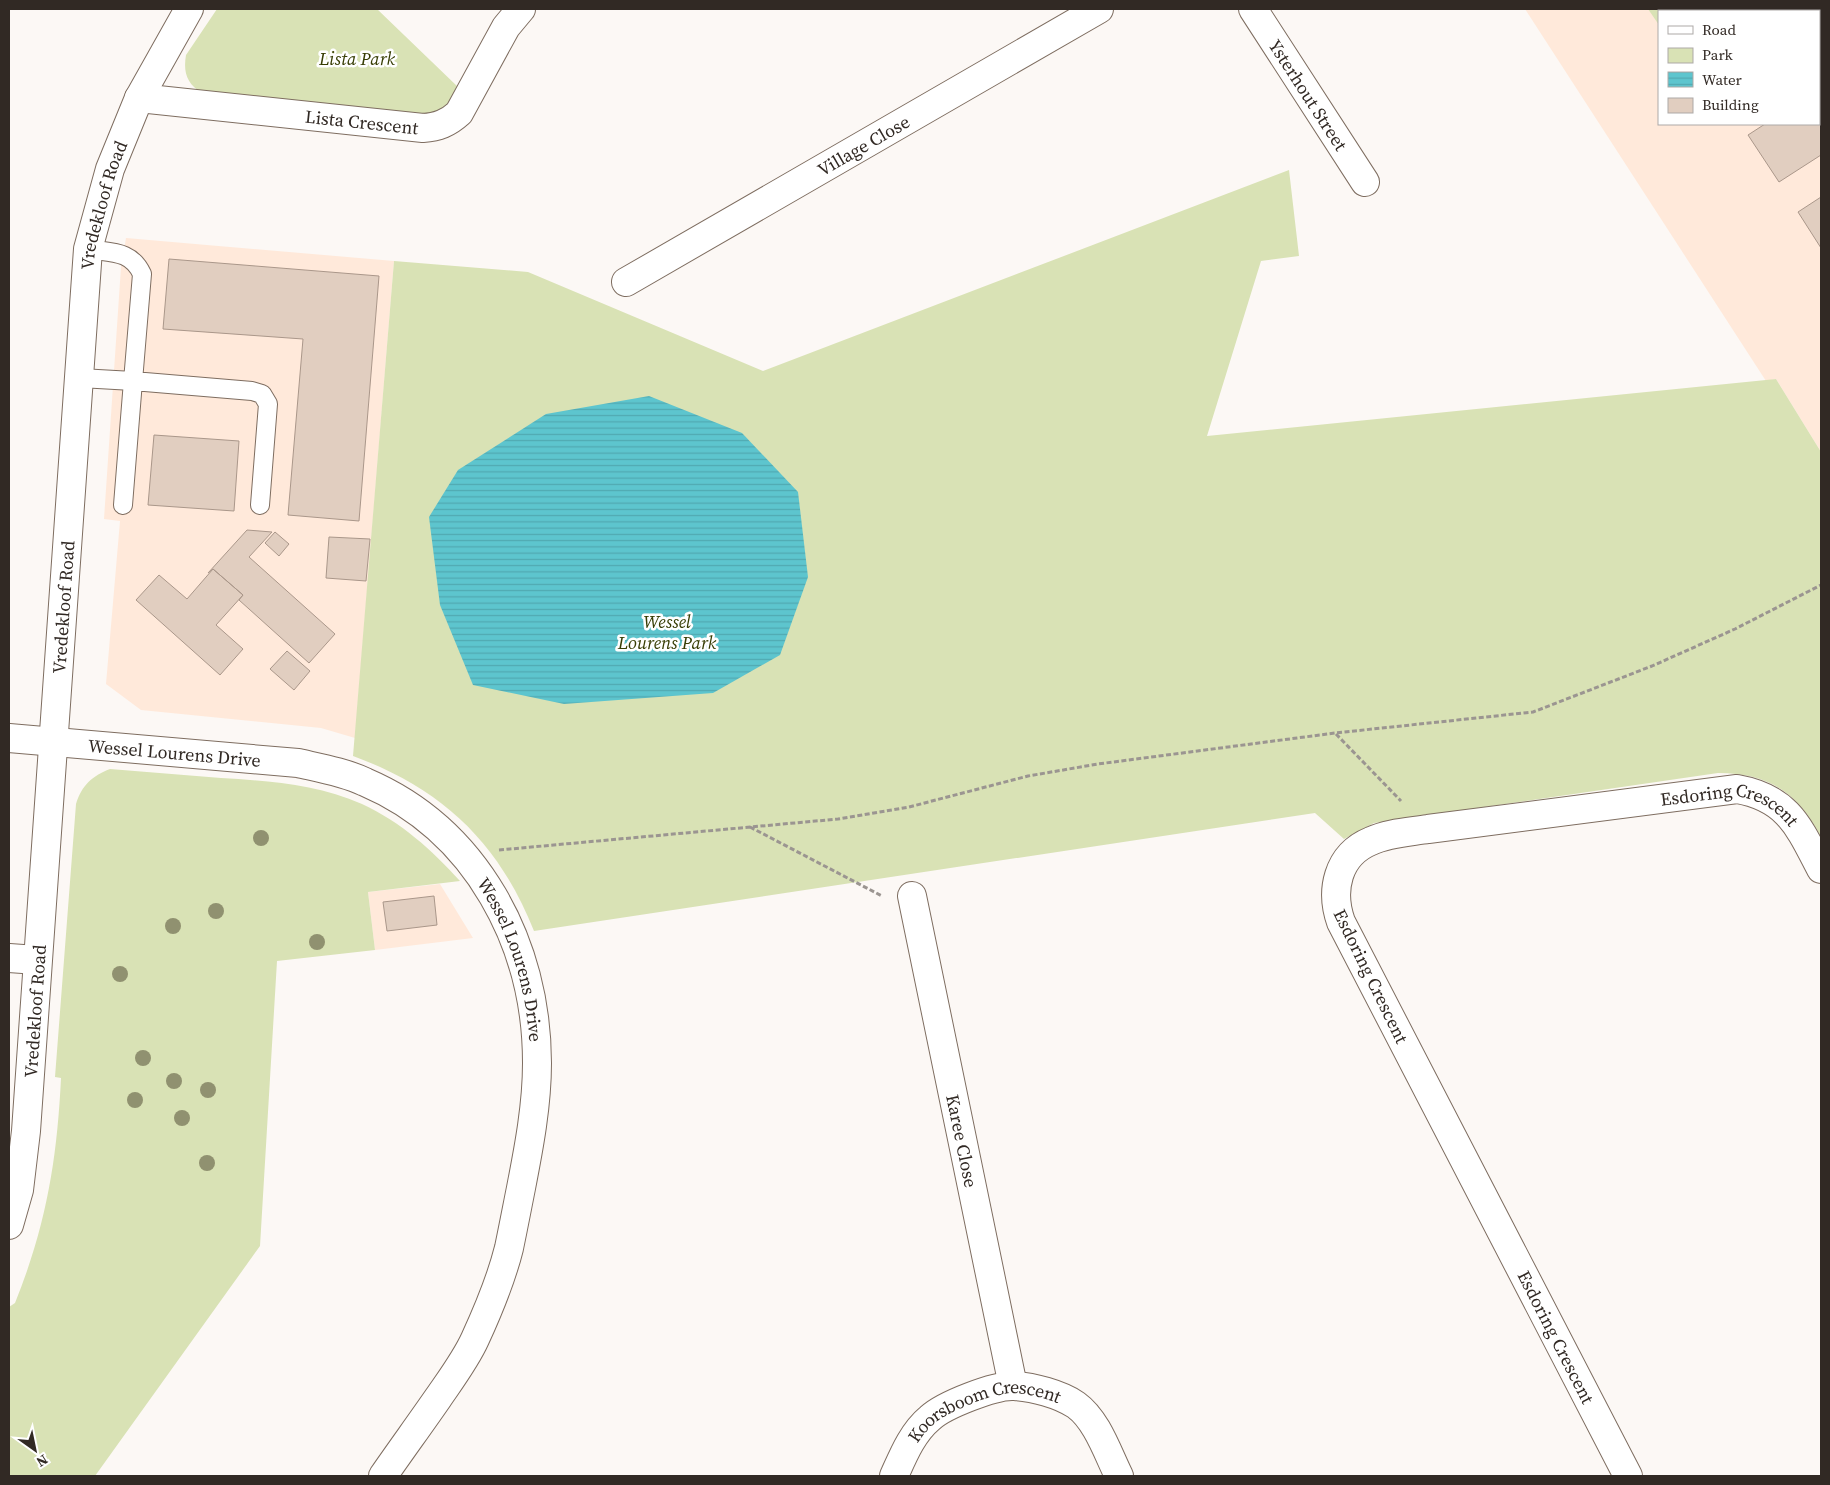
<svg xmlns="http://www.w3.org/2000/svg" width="1830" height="1485" viewBox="0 0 1830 1485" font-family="'Source Serif 4',serif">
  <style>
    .built { fill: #ffe9da; fill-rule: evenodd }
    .green { fill: #d9e2b5 }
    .water { fill: url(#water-rules) }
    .building { fill: #e1cec0; stroke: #aa978a }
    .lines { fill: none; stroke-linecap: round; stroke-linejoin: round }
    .service-casing { stroke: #7e6d60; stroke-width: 20 }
    .minor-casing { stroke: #7e6d60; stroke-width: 30 }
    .tertiary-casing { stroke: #7e6d60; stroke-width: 30 }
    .path { stroke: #9b9591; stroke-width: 3; stroke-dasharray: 5 2.5; stroke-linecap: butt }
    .service { stroke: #fff; stroke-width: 18 }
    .minor { stroke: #fff; stroke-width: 28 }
    .tertiary { stroke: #fff; stroke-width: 28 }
    .tree { fill: #909170 }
    .labels { text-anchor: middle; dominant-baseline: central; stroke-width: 5; stroke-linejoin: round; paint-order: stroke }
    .park-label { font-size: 18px; font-style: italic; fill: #373d04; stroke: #fff }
    .street-label { font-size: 18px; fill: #312924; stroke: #fff }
  </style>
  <defs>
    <pattern id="water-rules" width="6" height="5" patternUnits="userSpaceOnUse" patternTransform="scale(1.25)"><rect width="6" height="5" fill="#5dc5ce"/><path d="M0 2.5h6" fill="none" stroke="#51a9b1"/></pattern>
  </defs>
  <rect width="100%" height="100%" fill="#fcf8f5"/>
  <path class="built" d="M1525,9H1821V452L1776,379L1766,381ZM1659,11H1819V124H1659Z
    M126,238L394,261L355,738L321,728L141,710L106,684L120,521L104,519L121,267Z
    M440,884L473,938L375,950L368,892Z"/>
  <path class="green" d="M217,9H377L458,87C450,102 444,111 426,114L202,93C187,84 183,73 186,55Z
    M1648,9H1759L1755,11H1659V25Z
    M1289,170L1299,256L1261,261L1207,436L1776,379L1821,452V837C1798,793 1769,773 1718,773L1374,823L1344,839L1315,813L534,931C499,843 443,789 353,756L394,261L528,272L763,371Z
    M110,769C147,772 184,775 221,778C269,781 317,784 362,804C401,822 432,850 460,881L368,892L375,950L277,961L260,1246L95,1476H9V1307L15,1303C46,1226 57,1161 61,1078L55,1077L76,804C82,785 92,776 110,769Z"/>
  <path class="water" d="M649,396L742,433L798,492L808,577L780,655L713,693L564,704L473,685L440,605L429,517L458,470L546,414Z"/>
  <path class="building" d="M1821,87V155L1779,182L1748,135L1765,124H1819V89Z
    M1821,197V248L1798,212Z
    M169,259L379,276L359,521L288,515L303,339L163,329Z
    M154,435L239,441L234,511L148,505Z
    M247,530L272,532L249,557L335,634L309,663L239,600L243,595L213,569L208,573Z
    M275,532L289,544L279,556L265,543Z
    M329,537L370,539L366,581L326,578Z
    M213,569L243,595L216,625L243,649L220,675L136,600L159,575L187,599Z
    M287,651L310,671L294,690L270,669Z
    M434,896L437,925L387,931L383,902Z"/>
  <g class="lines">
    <g class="service-casing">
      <path id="service" d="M80,378L133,381L142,274C131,250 111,253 88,249
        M123,505L133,381L252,391L262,394L268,404L260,505"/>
    </g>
    <g class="minor-casing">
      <g id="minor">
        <path id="s1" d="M1253,9L1365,182"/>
        <path id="s2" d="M139,98L423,128C438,127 448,123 459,113L506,27L521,9"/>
        <path id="s3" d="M626,282L1099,9"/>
        <path id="s4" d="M9,738L298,763C320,768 344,772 365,782C477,830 537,944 537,1063C537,1105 529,1147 521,1188C517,1208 513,1229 509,1248C502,1276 487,1313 475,1339C466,1359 451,1379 438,1398C420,1424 401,1450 383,1476"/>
        <path id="s5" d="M912,896L1013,1386"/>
        <path d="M9,958L37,960"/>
        <path id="s6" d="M894,1476C903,1456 912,1433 930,1418C944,1405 995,1385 1014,1386C1033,1387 1060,1394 1076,1405C1097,1420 1108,1454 1119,1476"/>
        <path id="s7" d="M1628,1476L1341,922C1330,891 1337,855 1371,841C1388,833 1409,832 1428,829L1737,789C1788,798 1799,827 1821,869"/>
      </g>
    </g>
    <g class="tertiary-casing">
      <g id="tertiary">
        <path id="s8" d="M9,1225L19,1190L26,1131L88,249L110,169L139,98L189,9"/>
      </g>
    </g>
    <path class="path" d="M1336,734L1401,801
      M750,827L882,896
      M499,850L838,819L909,807L1028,776L1098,764L1335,733L1533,712L1652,666L1735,629L1821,585"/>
    <use href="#service" class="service"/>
    <use href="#minor" class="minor"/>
    <use href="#tertiary" class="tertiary"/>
  </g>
  <g class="tree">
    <circle cx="261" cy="838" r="8"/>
    <circle cx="216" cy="911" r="8"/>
    <circle cx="173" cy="926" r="8"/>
    <circle cx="317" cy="942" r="8"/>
    <circle cx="120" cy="974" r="8"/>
    <circle cx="143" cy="1058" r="8"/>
    <circle cx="174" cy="1081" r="8"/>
    <circle cx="208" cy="1090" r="8"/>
    <circle cx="135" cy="1100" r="8"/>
    <circle cx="182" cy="1118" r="8"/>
    <circle cx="207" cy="1163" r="8"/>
  </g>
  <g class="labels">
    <g class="park-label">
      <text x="357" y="58">Lista Park</text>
      <text x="667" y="621">Wessel<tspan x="667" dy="21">Lourens Park</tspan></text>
    </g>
    <g class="street-label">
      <text stroke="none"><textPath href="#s1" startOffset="102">Ysterhout Street</textPath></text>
      <text stroke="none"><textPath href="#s2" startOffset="224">Lista Crescent</textPath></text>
      <text stroke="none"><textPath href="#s3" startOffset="274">Village Close</textPath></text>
      <text stroke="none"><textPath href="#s8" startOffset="1026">Vredekloof Road</textPath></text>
      <text stroke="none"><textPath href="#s8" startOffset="621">Vredekloof Road</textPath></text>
      <text stroke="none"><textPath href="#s4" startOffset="166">Wessel Lourens Drive</textPath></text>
      <text stroke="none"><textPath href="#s7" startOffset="1086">Esdoring Crescent</textPath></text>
      <text stroke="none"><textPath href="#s4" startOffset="601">Wessel Lourens Drive</textPath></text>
      <text transform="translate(1371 976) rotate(64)">Esdoring Crescent</text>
      <text stroke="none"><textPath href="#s8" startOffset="216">Vredekloof Road</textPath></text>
      <text stroke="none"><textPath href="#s5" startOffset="250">Karee Close</textPath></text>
      <text transform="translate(1556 1337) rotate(63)">Esdoring Crescent</text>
      <text stroke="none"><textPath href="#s6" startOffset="124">Koorsboom Crescent</textPath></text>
    </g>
  </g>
  <rect width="1830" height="1485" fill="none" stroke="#312924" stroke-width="20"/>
  <rect x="1658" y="10" width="162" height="115" fill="#ffffff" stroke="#ada9a7"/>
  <rect x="1668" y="26" width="25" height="8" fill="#ffffff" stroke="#ada9a7"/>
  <text x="1702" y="35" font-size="15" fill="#312924">Road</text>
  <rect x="1668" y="48" width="25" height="15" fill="#d9e2b5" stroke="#ada9a7"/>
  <text x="1702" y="60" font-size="15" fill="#312924">Park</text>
  <rect x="1668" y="72" width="25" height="15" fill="url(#water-rules)" stroke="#ada9a7"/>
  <text x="1702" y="85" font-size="15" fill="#312924">Water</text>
  <rect x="1668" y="98" width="25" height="15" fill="#e1cec0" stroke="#ada9a7"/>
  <text x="1702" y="110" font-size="15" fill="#312924">Building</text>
  <g transform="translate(35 1450) rotate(147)" stroke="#ffffff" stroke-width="4" paint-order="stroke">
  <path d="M0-4L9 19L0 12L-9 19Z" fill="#312924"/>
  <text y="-8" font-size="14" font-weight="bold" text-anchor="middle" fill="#312924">N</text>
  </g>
</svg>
